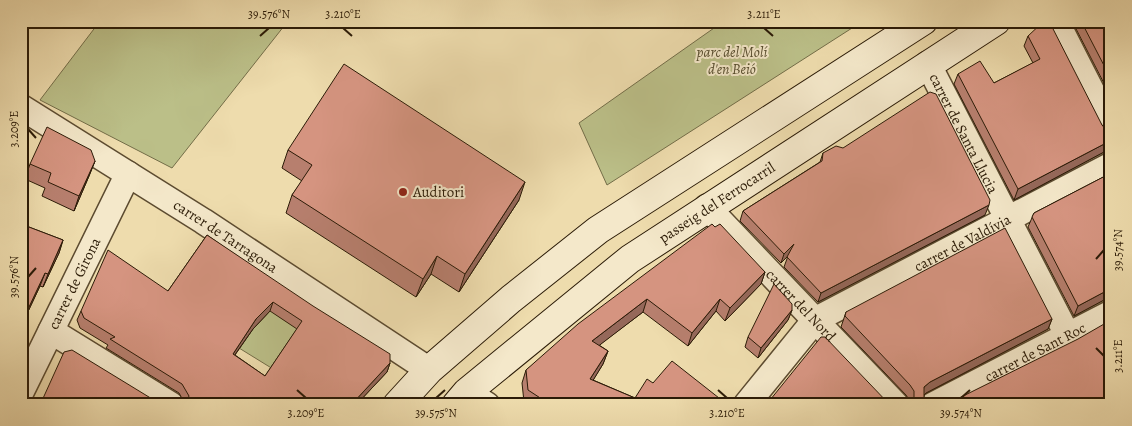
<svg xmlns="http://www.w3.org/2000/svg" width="1132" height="426" viewBox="0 0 1132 426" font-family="Alegreya,serif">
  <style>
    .green { fill: #bbbf88; stroke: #736d48 }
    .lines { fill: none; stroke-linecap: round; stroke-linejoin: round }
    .minor-casing { stroke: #5c4b30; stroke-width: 28 }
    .secondary-casing { stroke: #2b1b07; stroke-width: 30 }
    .minor { stroke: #f4e8ca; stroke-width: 25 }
    .secondary { stroke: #f4e8ca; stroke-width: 28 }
    .wall { fill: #b77f6e; stroke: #2b1b07; fill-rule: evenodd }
    .shaded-wall { fill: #95685a; stroke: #2b1b07 }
    .building { fill: #d59480; stroke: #2b1b07; fill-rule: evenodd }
    .ticks { fill: none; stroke: #2b1b07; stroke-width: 2 }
    .poi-dot { fill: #8f2418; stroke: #f4e8ca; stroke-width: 2 }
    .labels { text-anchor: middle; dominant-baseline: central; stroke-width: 4; stroke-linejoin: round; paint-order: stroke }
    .park-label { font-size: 15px; font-style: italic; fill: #564c2e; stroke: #f4e8ca }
    .street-label { font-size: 15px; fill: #2b1b07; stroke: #f4e8ca }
    .poi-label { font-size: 15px; fill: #2b1b07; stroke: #f4e8ca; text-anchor: start }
    .neatline { fill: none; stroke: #2b1b07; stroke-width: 2 }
    .ticks-label { font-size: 12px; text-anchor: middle; fill: #2b1b07 }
  </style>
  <rect width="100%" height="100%" fill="#eedcad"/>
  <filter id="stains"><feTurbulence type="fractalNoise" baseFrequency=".004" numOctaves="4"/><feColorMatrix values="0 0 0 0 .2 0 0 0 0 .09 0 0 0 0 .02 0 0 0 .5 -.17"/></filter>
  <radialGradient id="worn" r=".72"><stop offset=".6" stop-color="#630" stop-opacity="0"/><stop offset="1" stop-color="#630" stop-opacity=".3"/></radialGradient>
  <path class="green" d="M100,21H288L172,168L40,100Z
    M724,21H863L607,185L579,123Z
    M277,293L310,315L273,369L239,348Z"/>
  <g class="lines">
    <g class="minor-casing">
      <g id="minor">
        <path d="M1056,21L1111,129"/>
        <path id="s1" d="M928,64L1068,336"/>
        <path id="s2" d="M21,107L203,221L429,370"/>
        <path id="s3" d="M707,207L896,405"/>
        <path d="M51,331L171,405"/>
        <path id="s4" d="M21,392L128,174"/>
        <path d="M467,392L487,405"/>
        <path id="s5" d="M746,405L815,320L1111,165"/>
        <path id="s6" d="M933,405L1111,313"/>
      </g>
    </g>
    <g class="secondary-casing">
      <g id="secondary">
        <path d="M397,405L429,370L511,299L598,230L923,21"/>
        <path id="s7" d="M456,405L467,392L630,259L996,21"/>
      </g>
    </g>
    <use href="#minor" class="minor"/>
    <use href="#secondary" class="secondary"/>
  </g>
  <path class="wall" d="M1072,21H1111V97Z
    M1028,36L1107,131L1104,152L1014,200L954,84L958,74L994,83L1033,63L1024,46Z
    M288,150L519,200L459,292L431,274L416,297L286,213L292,195L302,181L282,168Z
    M823,153L985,215L818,302L784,267L788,256L781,263L740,221L743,211L820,162Z
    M95,161L89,176L74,211L42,196L45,188L25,179L30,164Z
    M1111,173V299L1104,300L1074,316L1028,227L1034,213Z
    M21,224L63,240L59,253L43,287L40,286L24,320L21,319Z
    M715,227L765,272L761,284L725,321L716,311L688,346L643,312L599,345L608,351L603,364L593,380L635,398L653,383L719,398L717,405H527L524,402L522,383L526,370Z
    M207,235L390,363L387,372L356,405H184L185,404L179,393L106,348L108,345L80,328L77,320L81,311L168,291ZM270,311L297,329L265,376L235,355L253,329Z
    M792,310L788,320L758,358L745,347L748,337Z
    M846,312L1052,319L1048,329L926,393L924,394V401L910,405V401L906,395L841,327Z"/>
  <path class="shaded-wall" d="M1111,141V151L1104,152L1014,200L1018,189L1108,142Z
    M95,161L89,176L74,211L79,196Z
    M525,182L519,200L459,292L465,274Z
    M989,205L985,215L818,302L821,293Z
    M63,240L59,253L43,287L48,274Z
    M794,244L791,253L781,263L784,254Z
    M437,256L431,274L416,297L423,279Z
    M765,272L761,284L725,321L730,308Z
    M45,273L40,286L24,320L29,307Z
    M1111,289V299L1104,300L1074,316L1078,306L1108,290Z
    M647,299L643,312L588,354L592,341Z
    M720,299L716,311L688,346L692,333Z
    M273,302L270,311L253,329L229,363L233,354L256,319Z
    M792,310L788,320L758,358L761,348Z
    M1052,319L1048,329L926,393L921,398L924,387L930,382Z
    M608,351L603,364L586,392L590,379Z
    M390,363L387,372L356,405H351Z"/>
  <path class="building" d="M1044,21H1049L1102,125L1107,131H1111V141L1108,142L1018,189L958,74L980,61L994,83L1040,59L1028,36Z
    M1081,21H1111V79Z
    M344,64L525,182L465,274L437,256L423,279L292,195L312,165L288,150Z
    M930,92L936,94L990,200L989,205L821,293L787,257L794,244L784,254L743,211L822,161L823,153L836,146L843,148Z
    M47,127L91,150L95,161L79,196L48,182L51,173L30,164Z
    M1111,173V289L1108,290L1078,306L1032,217L1034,213Z
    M21,224L63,240L48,274L45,273L29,307L21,304Z
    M712,224L715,227L720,224L765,272L730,308L720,299L692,333L647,299L592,341L608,351L590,379L635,398L647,379L653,383L672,361L719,398L714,405H551L528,390L526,370L578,324Z
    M1005,228L1052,319L930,382L924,387V401L927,405H910L914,398V391L910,385L845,316L846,312Z
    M207,235L313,306L390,354V363L351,405H184L186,404L189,396L182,384L110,339L115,337L84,318L81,311L108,250L168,291ZM273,302L302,321L265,376L233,354L256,319Z
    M774,284L792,304V310L761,348L748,337Z
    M1111,320V405H945L1078,339Z
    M821,337H825L890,405H766Z
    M72,350L162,405H40L64,352Z"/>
  <path class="ticks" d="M343,28L352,36M764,28L773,36M260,36L269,28M28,129L36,138M1096,259L1104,250M28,277L36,268M1096,348L1104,356M297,390L306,398M718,390L727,398M436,398L445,390M961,398L970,390"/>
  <circle class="poi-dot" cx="403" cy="192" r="5"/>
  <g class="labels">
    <g class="park-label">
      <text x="732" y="52">parc del Molí<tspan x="732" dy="17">d'en Beió</tspan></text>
    </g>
    <g class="street-label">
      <text stroke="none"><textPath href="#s1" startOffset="78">carrer de Santa Llucia</textPath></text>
      <text stroke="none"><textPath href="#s7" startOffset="331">passeig del Ferrocarril</textPath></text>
      <text stroke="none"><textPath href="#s2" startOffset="242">carrer de Tarragona</textPath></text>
      <text stroke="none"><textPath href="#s5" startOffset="276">carrer de Valdívia</textPath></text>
      <text stroke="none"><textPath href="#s4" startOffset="121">carrer de Girona</textPath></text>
      <text stroke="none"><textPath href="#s3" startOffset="136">carrer del Nord</textPath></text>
      <text stroke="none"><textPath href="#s6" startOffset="115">carrer de Sant Roc</textPath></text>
    </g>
    <g class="poi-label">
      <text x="413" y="192">Auditori</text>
    </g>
  </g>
  <rect width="1132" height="426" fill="none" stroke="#eedcad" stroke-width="55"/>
  <rect x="28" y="28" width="1076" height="370" class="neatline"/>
  <g class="ticks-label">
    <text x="269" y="18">39.576°N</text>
    <text x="343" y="18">3.210°E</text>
    <text x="764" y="18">3.211°E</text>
    <text transform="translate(14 129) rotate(-90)" y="4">3.209°E</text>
    <text transform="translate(1118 250) rotate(-90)" y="4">39.574°N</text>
    <text transform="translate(14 277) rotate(-90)" y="4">39.576°N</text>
    <text transform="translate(1118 356) rotate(-90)" y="4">3.211°E</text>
    <text x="306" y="417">3.209°E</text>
    <text x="436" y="417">39.575°N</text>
    <text x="727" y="417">3.210°E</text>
    <text x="961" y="417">39.574°N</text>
  </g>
  <rect width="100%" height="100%" filter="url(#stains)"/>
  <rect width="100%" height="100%" fill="url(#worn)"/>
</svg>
